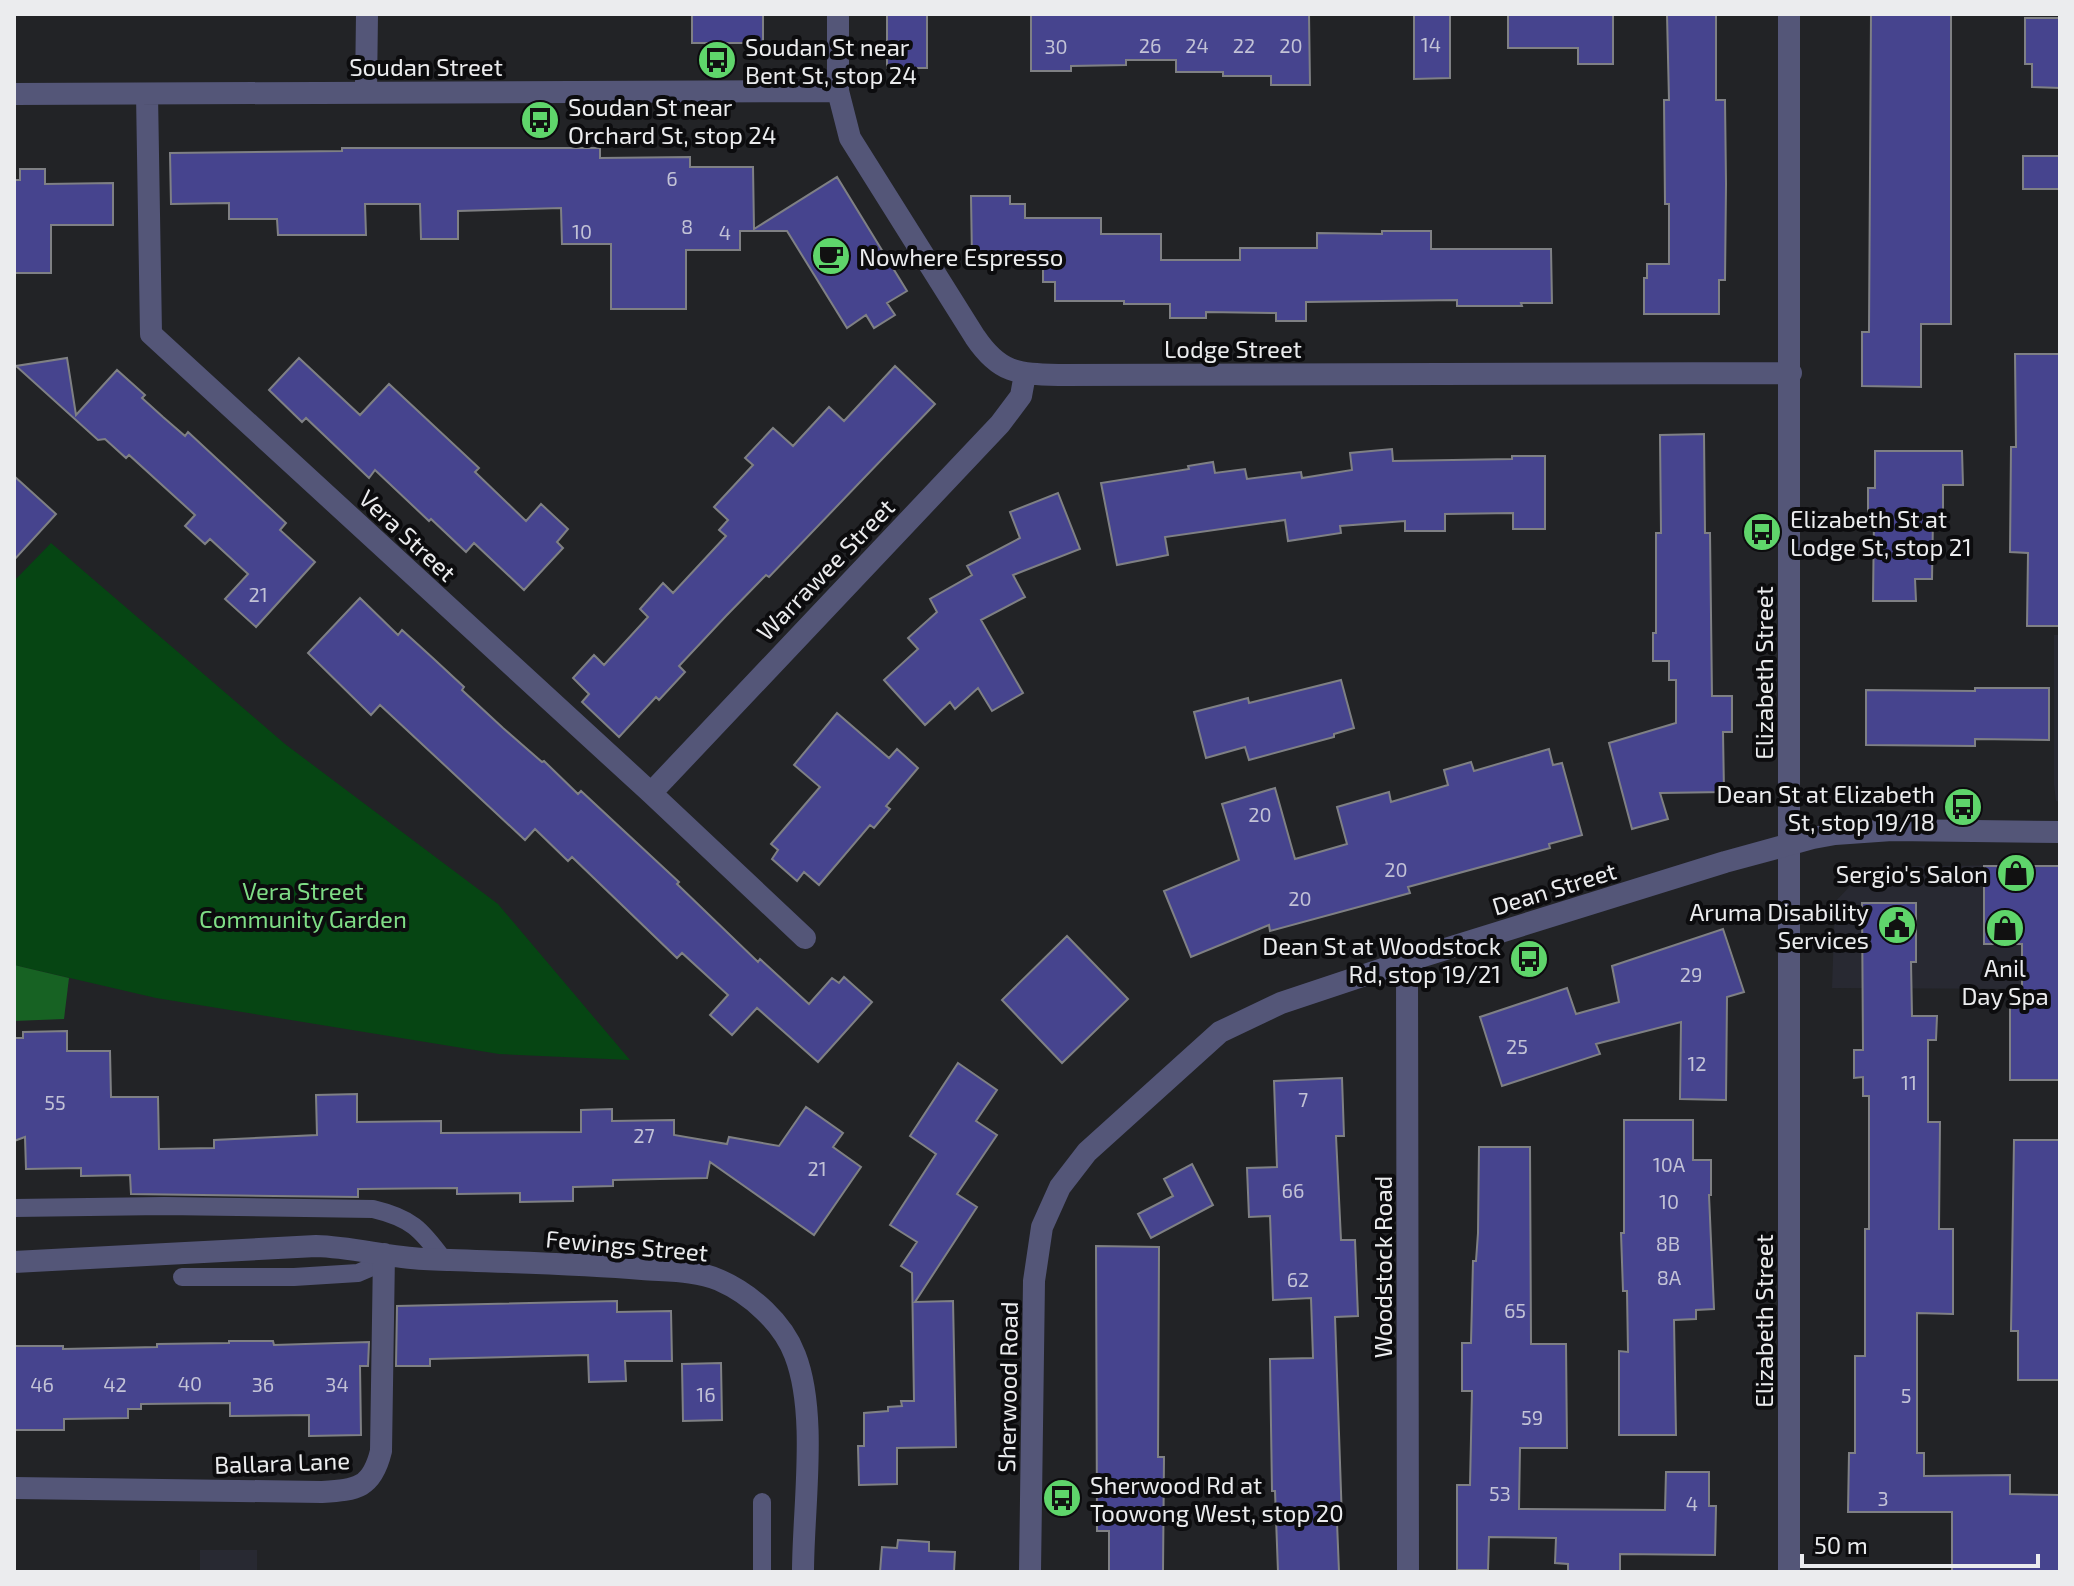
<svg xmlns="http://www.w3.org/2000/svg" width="2074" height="1586" viewBox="0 0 2074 1586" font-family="'Exo 2',sans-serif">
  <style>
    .built { fill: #282932 }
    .green { fill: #064513 }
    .forest { fill: #176223 }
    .building { fill: #46448e; stroke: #7f8084; stroke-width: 2 }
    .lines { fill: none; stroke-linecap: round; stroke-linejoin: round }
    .service { stroke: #545678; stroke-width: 18 }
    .minor { stroke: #545678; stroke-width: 22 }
    .tertiary { stroke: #545678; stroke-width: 22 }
    .labels { text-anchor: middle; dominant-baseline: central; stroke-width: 8; stroke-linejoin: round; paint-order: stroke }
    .number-label { font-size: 20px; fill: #c2c2d6 }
    .poi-label { font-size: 24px; fill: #ebecee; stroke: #0c0c0e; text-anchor: start }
    .street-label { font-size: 24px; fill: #ebecee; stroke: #0c0c0e }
    .park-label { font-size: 24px; fill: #7fdd86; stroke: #0c0c0e }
  </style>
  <rect width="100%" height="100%" fill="#222326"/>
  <path class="built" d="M2054,635H2060V802L2056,801L2054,785Z
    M2060,865V989L1832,988L1835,902L1852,884L1914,866Z
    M200,1550H257V1572H200Z"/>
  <path class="green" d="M51,543L285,744L498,904L630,1060L499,1054L156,998L14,965V581Z"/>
  <path class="forest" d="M14,965L69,978L64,1019L14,1021Z"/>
  <path class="building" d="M692,14H763V43H692Z
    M887,14H927V68H887Z
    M1031,14H1309L1310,85H1271V76H1223V72H1176V60H1126V65L1071,66V71H1031Z
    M1414,14H1450V78L1414,79Z
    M1508,14H1613V64H1578V48H1508Z
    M1667,14H1716V100H1725L1726,184L1725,280H1719V314H1644V278H1647V264H1669V204H1665L1664,100H1669Z
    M1871,14H1951V324H1921V387L1862,386V332H1869Z
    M2025,18H2060V88L2032,87V64H2025Z
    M342,148H600V158L690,157V167H753L754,229L837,177L907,291L887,303L895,315L874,328L866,315L847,328L787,231H740V250H686V309H611V244H562L561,208L458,211V239H421L420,204H365L366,235H278L277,219H229V203L171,204L170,153L342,151Z
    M2023,156H2060V189H2023Z
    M20,169H45V184L113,183V225H51V273H14V180H20Z
    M971,196H1010V204H1025V218H1101V234H1161V260H1240V248H1317V233L1382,234V231H1431V249H1551L1552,303H1521L1522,306H1457V300L1306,302V321H1276V313L1206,312V318H1170V304H1124V301H1055V282H1043V264L1007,263L998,253L987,260H972Z
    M2015,354H2060V626H2027L2028,553L2010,552L2011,447H2016Z
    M67,358L76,415L117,370L145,395L142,398L163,417L185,436L188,432L286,523L280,530L315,562L256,627L225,599L248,574L210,539L205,544L185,526L195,515L129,455L126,458L105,439L98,440L16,366Z
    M299,358L360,415L389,384L479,468L475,472L526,521L541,504L568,529L557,542L563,548L524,590L474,543L466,552L431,519L429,521L375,470L369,478L306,418L302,422L269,390Z
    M895,366L935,404L769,577L766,575L726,616L679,666L685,672L659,700L656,697L619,737L582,702L589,694L573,678L594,655L604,665L648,617L640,609L663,583L673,593L726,536L719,530L728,520L714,507L753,465L745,458L773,428L793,446L829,407L844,421Z
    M1704,434L1705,533H1710L1712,696H1732V732H1723L1724,792L1660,793L1668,819L1632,829L1609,743L1676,723V680H1669V661H1653V633H1656V533H1661L1660,435Z
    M1392,449L1393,461L1512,459V456H1545V529H1513V513L1445,514V531H1405V521L1340,526L1341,533L1288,541L1285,520L1165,537L1168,555L1117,565L1101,483L1189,469L1188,466L1213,462L1215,473L1245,469L1247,479L1301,472L1302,478L1352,470L1350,453Z
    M1875,451H1962L1963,485H1943V517H1933L1932,579H1915L1916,601H1873L1874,516H1868V488H1875Z
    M14,476L56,514L14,560Z
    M1058,493L1080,549L1013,575L1025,597L981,620L1023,693L992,711L978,688L955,709L950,702L925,725L884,680L918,649L908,638L937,612L930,599L972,575L967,566L1020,538L1010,512Z
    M360,598L398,635L402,630L435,660L464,687L462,690L503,728L542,762L544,761L578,794L581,791L679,882L677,884L758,962L760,959L809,1004L832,978L839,983L844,977L872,1002L818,1062L757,1008L732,1035L710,1015L728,995L682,953L677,958L572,857L568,861L535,829L525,840L380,705L371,715L308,653Z
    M1341,680L1354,728L1334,734V737L1249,760L1245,747L1206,758L1194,712L1248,698L1249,703Z
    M1975,688H2049V740L1975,739V746L1866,745V690L1975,691Z
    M837,713L889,758L897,749L918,768L886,806L890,809L874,828L870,825L819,885L804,872L797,881L772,859L778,850L771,844L820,787L794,765Z
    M1549,749L1553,765L1562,763L1582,835L1549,844L1550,848L1408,887L1410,893L1270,931L1269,925L1191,957L1164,891L1239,860L1222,804L1275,788L1295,859L1347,844L1337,807L1389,792L1391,802L1448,785L1444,770L1471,762L1474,771Z
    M1984,866H2060V1080H2010V998H2022V944H1984Z
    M1862,903H1916V962H1911L1912,1016H1937L1936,1040H1928V1122H1940L1939,1229H1953V1314L1917,1313V1453H1924V1476L2010,1475V1494L2060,1495V1572H1952V1512H1848L1849,1453H1855V1356H1865V1229H1869V1096H1863V1077L1854,1078V1050H1863Z
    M1723,929L1744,992L1727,997L1726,1100L1680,1099L1681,1022L1596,1044L1600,1054L1502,1086L1480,1017L1567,988L1576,1014L1619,1002L1612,966Z
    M1067,936L1128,999L1062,1063L1002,1000Z
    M67,1031V1051H110L111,1097H158L159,1149L214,1148V1140L317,1135L316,1095L357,1094V1122L441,1121V1133L581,1132V1110L612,1109V1121L674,1120V1135L727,1144L729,1137L779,1146L806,1107L843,1133L833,1147L861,1167L814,1235L710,1162L707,1178L613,1180V1186L573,1187V1201L520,1202V1193L457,1194V1188L358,1189V1197L131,1194L130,1175L81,1176V1168L26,1169L25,1137L14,1141V1038H23V1032Z
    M958,1063L997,1090L976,1121L997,1135L957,1194L977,1207L915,1302L953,1301L956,1447L897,1448V1484L859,1485L858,1446H864V1413L888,1411V1407L902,1406L901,1401H914L912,1273L901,1266L917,1242L890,1225L936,1154L910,1136Z
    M1342,1078L1344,1136H1336L1341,1240H1355L1358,1316L1335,1317L1342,1521L1337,1522L1339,1572H1278L1275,1491H1272L1270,1359L1313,1358L1311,1298L1273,1300L1270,1216L1249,1217L1247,1168L1277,1167L1274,1081Z
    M1624,1120H1693V1160H1711V1195H1709L1714,1309L1696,1310V1319L1674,1320L1676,1435H1619V1351L1628,1352L1627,1291H1623L1621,1233H1624Z
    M2014,1140H2060V1380H2018V1331H2011Z
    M1479,1147H1530L1531,1344H1566L1567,1448H1520L1519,1509L1665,1510L1666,1472H1709V1506H1716L1715,1555L1620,1554V1572H1568V1564L1555,1563L1556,1538L1489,1537L1488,1570H1457V1485H1470L1472,1391H1462V1343H1471L1473,1261H1476L1478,1233Z
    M1192,1164L1213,1205L1151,1238L1138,1214L1173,1196L1164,1179Z
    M1096,1246L1159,1247L1158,1457H1164L1163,1572H1109V1531H1097Z
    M617,1301V1312L671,1311L672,1361H625L626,1381L589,1382L588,1355L430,1359V1366H396L397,1306Z
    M229,1341H273L274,1345L369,1342L368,1366H360L361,1435L309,1436V1415L230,1416V1403L141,1404V1409H128V1418L64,1419V1430H14V1346H63V1349L157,1347V1344L229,1343Z
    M721,1363L722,1420L683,1421L682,1364Z
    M898,1540L929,1542V1551L955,1552L954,1572H880L882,1547L897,1548Z"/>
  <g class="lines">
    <path class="service" d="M14,1208L164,1206L373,1209C411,1218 421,1229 443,1259
      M182,1277H294L358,1273L372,1267L384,1254
      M762,1572V1502"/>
    <path class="minor" d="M838,14V91L850,138L975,337C1000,374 1018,374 1060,375L1791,373
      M366,91L367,14
      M14,94L838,91
      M147,94L151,334L651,793L805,938
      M651,793L1000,424L1021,396L1025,374
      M1407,961L1408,1572
      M14,1262L316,1246C352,1247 387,1257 424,1259C497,1262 569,1263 642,1269C666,1271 696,1270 719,1280C751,1294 783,1323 795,1355C818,1414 803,1508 803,1572
      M14,1488L322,1492C357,1490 372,1488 381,1451L384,1254
      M1789,1572V14"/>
    <path class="tertiary" d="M1030,1572L1034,1281L1042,1227L1060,1187L1087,1152L1220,1032L1281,1003L1407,961L1725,862L1813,838L1835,834L1892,830L2060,832"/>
  </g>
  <defs>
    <g id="bus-disc" transform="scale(2)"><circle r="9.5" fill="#5fd56b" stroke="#0c0c0e"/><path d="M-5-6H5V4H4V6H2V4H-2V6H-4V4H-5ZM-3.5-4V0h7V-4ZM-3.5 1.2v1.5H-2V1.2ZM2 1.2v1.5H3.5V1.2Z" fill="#111"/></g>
    <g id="cafe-disc" transform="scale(2)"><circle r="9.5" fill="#5fd56b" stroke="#0c0c0e"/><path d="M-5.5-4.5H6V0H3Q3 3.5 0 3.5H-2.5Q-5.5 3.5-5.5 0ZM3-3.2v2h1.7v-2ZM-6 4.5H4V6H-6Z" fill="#111"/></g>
    <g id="shop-disc" transform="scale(2)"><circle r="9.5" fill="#5fd56b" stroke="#0c0c0e"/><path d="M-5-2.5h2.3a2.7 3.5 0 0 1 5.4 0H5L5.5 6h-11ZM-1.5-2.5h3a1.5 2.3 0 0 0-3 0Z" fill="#111"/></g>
    <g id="civic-disc" transform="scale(2)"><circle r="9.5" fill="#5fd56b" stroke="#0c0c0e"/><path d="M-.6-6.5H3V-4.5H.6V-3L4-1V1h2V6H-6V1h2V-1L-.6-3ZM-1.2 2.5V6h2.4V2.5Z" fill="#111"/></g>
  </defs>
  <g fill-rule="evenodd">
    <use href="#bus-disc" x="717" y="60"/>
    <use href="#bus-disc" x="540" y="120"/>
    <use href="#cafe-disc" x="831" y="256"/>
    <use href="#bus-disc" x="1762" y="532"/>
    <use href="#bus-disc" x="1963" y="807"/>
    <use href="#shop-disc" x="2016" y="873"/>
    <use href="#civic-disc" x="1897" y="925"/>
    <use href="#shop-disc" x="2005" y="928"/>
    <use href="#bus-disc" x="1529" y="959"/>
    <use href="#bus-disc" x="1062" y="1498"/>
  </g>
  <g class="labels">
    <g class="number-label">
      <text x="1431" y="44">14</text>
      <text x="1150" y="45">26</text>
      <text x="1197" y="45">24</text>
      <text x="1244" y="45">22</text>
      <text x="1291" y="45">20</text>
      <text x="1056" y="46">30</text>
      <text x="672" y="178">6</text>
      <text x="687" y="226">8</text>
      <text x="582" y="231">10</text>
      <text x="725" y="232">4</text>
      <text x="258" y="594">21</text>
      <text x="1260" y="814">20</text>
      <text x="1396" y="869">20</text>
      <text x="1300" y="898">20</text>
      <text x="1691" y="974">29</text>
      <text x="1517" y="1046">25</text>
      <text x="1697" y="1063">12</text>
      <text x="1909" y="1082">11</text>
      <text x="1303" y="1099">7</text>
      <text x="55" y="1102">55</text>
      <text x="644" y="1135">27</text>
      <text x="1669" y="1164">10A</text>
      <text x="817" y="1168">21</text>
      <text x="1293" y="1190">66</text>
      <text x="1669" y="1201">10</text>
      <text x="1668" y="1243">8B</text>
      <text x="1669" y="1277">8A</text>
      <text x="1298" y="1279">62</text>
      <text x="1515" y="1310">65</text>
      <text x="190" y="1383">40</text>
      <text x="42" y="1384">46</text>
      <text x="115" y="1384">42</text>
      <text x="263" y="1384">36</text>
      <text x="337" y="1384">34</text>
      <text x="706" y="1394">16</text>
      <text x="1906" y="1395">5</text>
      <text x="1532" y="1417">59</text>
      <text x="1500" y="1493">53</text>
      <text x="1883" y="1498">3</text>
      <text x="1692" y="1503">4</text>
    </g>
    <g class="poi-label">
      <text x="745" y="46">Soudan St near<tspan x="745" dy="28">Bent St, stop 24</tspan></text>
      <text x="568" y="106">Soudan St near<tspan x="568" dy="28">Orchard St, stop 24</tspan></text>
      <text x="859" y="256">Nowhere Espresso</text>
      <text x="1790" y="518">Elizabeth St at<tspan x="1790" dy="28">Lodge St, stop 21</tspan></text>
      <text x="1935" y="793" text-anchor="end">Dean St at Elizabeth<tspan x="1935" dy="28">St, stop 19/18</tspan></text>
      <text x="1988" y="873" text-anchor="end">Sergio's Salon</text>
      <text x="1869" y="911" text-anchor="end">Aruma Disability<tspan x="1869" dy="28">Services</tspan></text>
      <text x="1501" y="945" text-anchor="end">Dean St at Woodstock<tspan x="1501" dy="28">Rd, stop 19/21</tspan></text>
      <text x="2005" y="967" text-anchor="middle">Anil<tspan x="2005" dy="28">Day Spa</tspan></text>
      <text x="1090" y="1484">Sherwood Rd at<tspan x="1090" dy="28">Toowong West, stop 20</tspan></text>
    </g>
    <g class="street-label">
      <text x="426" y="66">Soudan Street</text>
      <text x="1233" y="348">Lodge Street</text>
      <text transform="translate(408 535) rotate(43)">Vera Street</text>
      <text transform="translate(825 569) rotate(-46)">Warrawee Street</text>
      <text transform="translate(1763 673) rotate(-90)">Elizabeth Street</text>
      <text transform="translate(1554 888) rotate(-17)">Dean Street</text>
      <text transform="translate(627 1245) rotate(5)">Fewings Street</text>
      <text transform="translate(1382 1267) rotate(-90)">Woodstock Road</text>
      <text transform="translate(1763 1321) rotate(-90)">Elizabeth Street</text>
      <text transform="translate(1007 1387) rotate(-89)">Sherwood Road</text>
      <text transform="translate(282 1462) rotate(-2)">Ballara Lane</text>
    </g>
    <g class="park-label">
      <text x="303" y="890">Vera Street<tspan x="303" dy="28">Community Garden</tspan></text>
    </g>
  </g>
  <rect width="2074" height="1586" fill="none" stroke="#ebecee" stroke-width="32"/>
  <path d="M1802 1554v12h236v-12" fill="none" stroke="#ebecee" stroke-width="4"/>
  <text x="1814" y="1554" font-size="24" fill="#ebecee" stroke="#0c0c0e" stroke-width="6" paint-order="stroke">50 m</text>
</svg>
